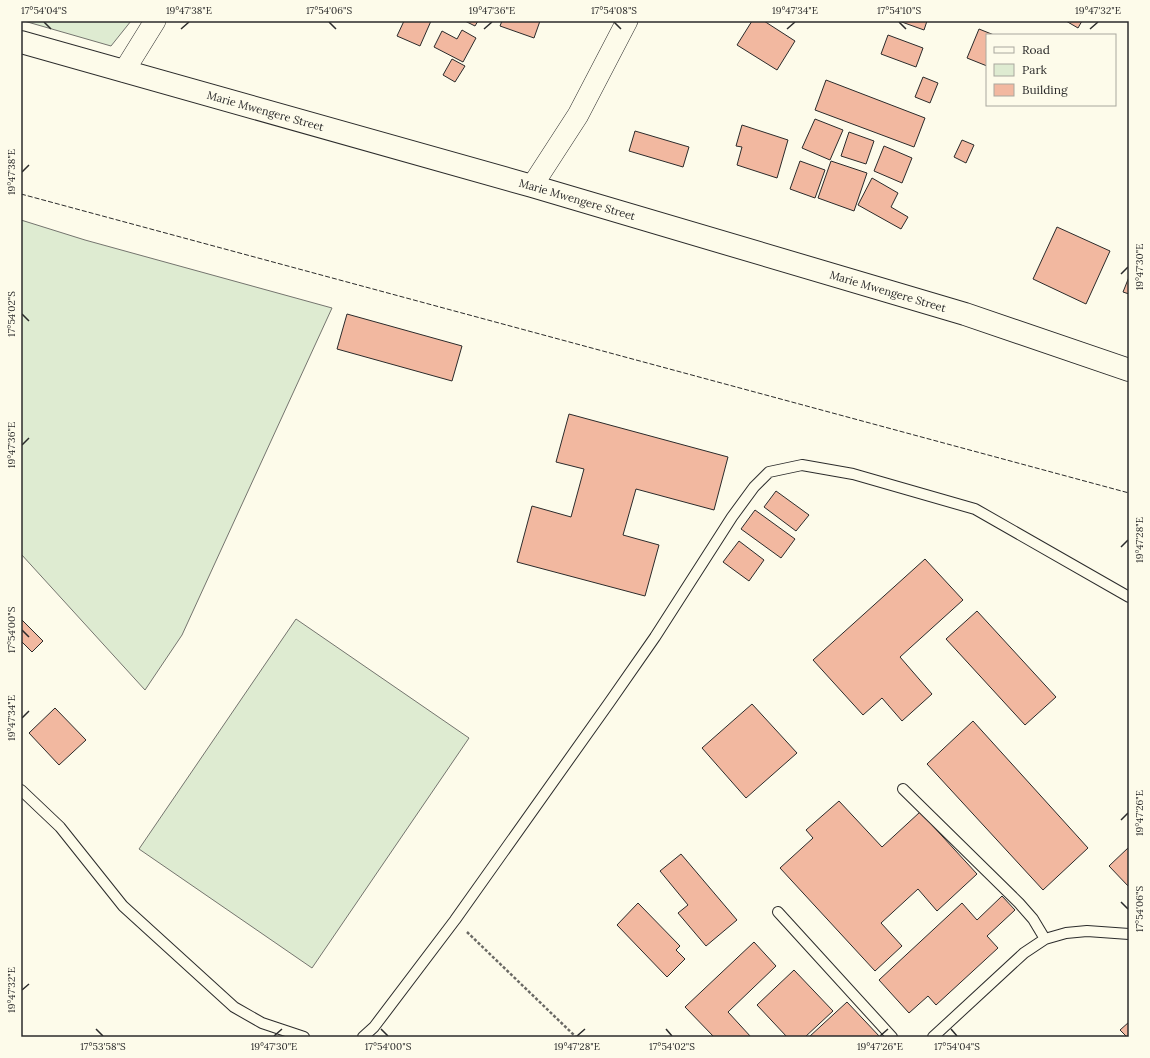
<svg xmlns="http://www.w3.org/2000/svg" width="1150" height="1058" viewBox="0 0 1150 1058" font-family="Lora,serif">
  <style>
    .green { fill: #deebd1; stroke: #74746e }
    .building { fill: #f2b8a0; stroke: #2b2b2b }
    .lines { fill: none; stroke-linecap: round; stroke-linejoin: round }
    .service-casing { stroke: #2b2b2b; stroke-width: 12 }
    .minor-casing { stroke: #2b2b2b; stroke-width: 22 }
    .secondary-casing { stroke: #2b2b2b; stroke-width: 24 }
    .path { stroke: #6a6964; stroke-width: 2.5; stroke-dasharray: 3 2; stroke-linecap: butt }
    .service { stroke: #fdfbea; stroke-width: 10 }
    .minor { stroke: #fdfbea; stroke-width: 21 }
    .secondary { stroke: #fdfbea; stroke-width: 22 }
    .fence { stroke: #2b2b2b; stroke-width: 1; stroke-dasharray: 5 2; stroke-linecap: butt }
    .ticks { fill: none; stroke: #2b2b2b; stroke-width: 1.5 }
    .labels { text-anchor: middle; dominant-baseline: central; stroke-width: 3; stroke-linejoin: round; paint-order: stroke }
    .street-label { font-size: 11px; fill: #2b2b2b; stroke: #fdfbea }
    .neatline { fill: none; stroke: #2b2b2b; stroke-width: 1.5 }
    .ticks-label { font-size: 10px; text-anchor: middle; fill: #2b2b2b }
  </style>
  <rect width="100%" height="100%" fill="#fdfbea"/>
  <path class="green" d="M24,21H131L111,46Z
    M21,220L85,240L332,308L182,635L145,690L21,554Z
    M296,619L469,738L312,968L139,849Z"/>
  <path class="building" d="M404,21H431L420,46L397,36Z
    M465,21H478L475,26Z
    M502,21H540L534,38L500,26Z
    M752,21H764L795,41L777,70L737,45Z
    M899,21H927L924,30Z
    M1066,21H1082L1078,28Z
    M979,29L994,35H987V66L967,58Z
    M462,30L476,38L463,62L434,47L442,31L457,39Z
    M888,35L923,48L916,67L881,54Z
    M452,59L465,66L455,82L443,75Z
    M923,77L938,83L930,103L915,97Z
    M826,80L925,118L914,147L815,110Z
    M815,119L843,130L830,160L802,148Z
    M742,125L788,140L777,178L737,165L742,147L736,146Z
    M635,131L689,147L683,167L629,151Z
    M849,132L874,141L866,164L841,156Z
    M962,140L974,145L966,163L954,157Z
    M884,146L912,158L902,183L874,171Z
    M800,161L825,170L815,198L790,189Z
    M831,161L867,173L854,211L818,198Z
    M872,178L898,193L891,207L908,217L901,229L858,205Z
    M1057,227L1110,251L1086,304L1033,279Z
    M1129,277V294L1123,292Z
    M347,314L462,346L452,381L337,349Z
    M569,414L728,457L714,510L636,489L623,535L659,545L645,596L517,562L532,506L571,517L584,469L556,462Z
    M776,491L809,515L796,531L764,507Z
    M755,510L795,539L781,558L741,529Z
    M739,541L764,560L749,581L723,562Z
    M925,559L963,600L900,657L932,694L902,721L882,698L863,715L813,660Z
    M977,611L1056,697L1025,725L946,639Z
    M21,619L43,641L32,652L21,641Z
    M752,704L797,753L746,798L702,748Z
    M55,708L86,740L59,765L29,733Z
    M973,721L1088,848L1043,890L927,764Z
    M839,801L882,847L920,812L977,874L937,911L918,889L881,923L902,946L875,971L780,868L813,838L806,830Z
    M1129,847V887L1109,866Z
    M681,854L737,920L706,946L678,913L688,905L660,871Z
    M1002,896L1015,910L987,936L998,948L936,1005L928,996L909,1013L879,980L962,903L977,920Z
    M638,903L680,946L676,950L685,959L667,977L617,925Z
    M754,942L776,966L728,1012L751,1037H714L685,1007Z
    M794,970L833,1011L805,1037H787L757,1005Z
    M847,1002L880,1037H809Z
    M1129,1022V1037H1127L1120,1030Z"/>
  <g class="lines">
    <g class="service-casing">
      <path id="service" d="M903,789L1019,903L1033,919L1045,939
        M21,790L60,827L123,906L234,1007L262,1023L304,1037
        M778,912L892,1037
        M363,1037L374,1027L455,920L609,703L655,637L732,517L754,487L769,472L802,465L853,474L975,509L1129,597
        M933,1037L1024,953L1045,939L1066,933L1087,931L1129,934"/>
    </g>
    <g class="minor-casing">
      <path id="minor" d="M124,71L155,21
        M532,186L578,115L627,21"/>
    </g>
    <g class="secondary-casing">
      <g id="secondary">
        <path id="s1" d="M21,42L532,186L965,314L1129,370"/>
      </g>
    </g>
    <path class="path" d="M467,932L576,1037"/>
    <use href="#service" class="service"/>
    <use href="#minor" class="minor"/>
    <use href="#secondary" class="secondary"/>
    <path class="fence" d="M21,194L1129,493"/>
  </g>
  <path class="ticks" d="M44,22L51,29M329,22L336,29M614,22L621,29M899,22L906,29M181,29L189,22M484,29L492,22M787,29L795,22M1090,29L1098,22M22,172L29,165M1121,274L1128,267M22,314L29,321M22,445L29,438M1121,547L1128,540M22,630L29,637M22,718L29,711M1121,820L1128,813M1121,902L1128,909M22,990L29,984M96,1029L103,1036M381,1029L388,1036M666,1029L672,1036M951,1029L957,1036M274,1036L282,1029M577,1036L585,1029M880,1036L888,1029"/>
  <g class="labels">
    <g class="street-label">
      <text stroke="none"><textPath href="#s1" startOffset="254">Marie Mwengere Street</textPath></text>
      <text stroke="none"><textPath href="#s1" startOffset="578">Marie Mwengere Street</textPath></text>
      <text stroke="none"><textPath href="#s1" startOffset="902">Marie Mwengere Street</textPath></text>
    </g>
  </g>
  <rect width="1150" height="1058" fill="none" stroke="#fdfbea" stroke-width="44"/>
  <rect x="986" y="34" width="130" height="72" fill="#fdfbea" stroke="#a9a89e"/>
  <rect x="994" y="47" width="20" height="6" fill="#fdfbea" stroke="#a9a89e"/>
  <text x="1022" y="54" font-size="12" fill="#2b2b2b">Road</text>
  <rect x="994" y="64" width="20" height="12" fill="#deebd1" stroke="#a9a89e"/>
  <text x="1022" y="74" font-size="12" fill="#2b2b2b">Park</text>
  <rect x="994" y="84" width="20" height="12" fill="#f2b8a0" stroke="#a9a89e"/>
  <text x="1022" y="94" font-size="12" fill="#2b2b2b">Building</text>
  <rect x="22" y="22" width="1106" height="1014" class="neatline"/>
  <g class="ticks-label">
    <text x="44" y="14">17°54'04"S</text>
    <text x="189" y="14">19°47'38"E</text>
    <text x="329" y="14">17°54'06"S</text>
    <text x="492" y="14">19°47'36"E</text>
    <text x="614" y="14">17°54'08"S</text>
    <text x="795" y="14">19°47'34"E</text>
    <text x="899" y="14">17°54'10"S</text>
    <text x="1098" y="14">19°47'32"E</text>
    <text transform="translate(11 172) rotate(-90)" y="4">19°47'38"E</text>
    <text transform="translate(1139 267) rotate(-90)" y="4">19°47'30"E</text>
    <text transform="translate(11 314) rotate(-90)" y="4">17°54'02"S</text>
    <text transform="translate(11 445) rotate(-90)" y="4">19°47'36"E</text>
    <text transform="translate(1139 540) rotate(-90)" y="4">19°47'28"E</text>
    <text transform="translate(11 630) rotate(-90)" y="4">17°54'00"S</text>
    <text transform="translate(11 718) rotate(-90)" y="4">19°47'34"E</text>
    <text transform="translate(1139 813) rotate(-90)" y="4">19°47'26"E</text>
    <text transform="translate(1139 909) rotate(-90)" y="4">17°54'06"S</text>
    <text transform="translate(11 990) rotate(-90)" y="4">19°47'32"E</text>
    <text x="103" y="1050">17°53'58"S</text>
    <text x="274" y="1050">19°47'30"E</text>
    <text x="388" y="1050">17°54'00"S</text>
    <text x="577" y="1050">19°47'28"E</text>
    <text x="672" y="1050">17°54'02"S</text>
    <text x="880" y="1050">19°47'26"E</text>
    <text x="957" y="1050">17°54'04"S</text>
  </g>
</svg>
